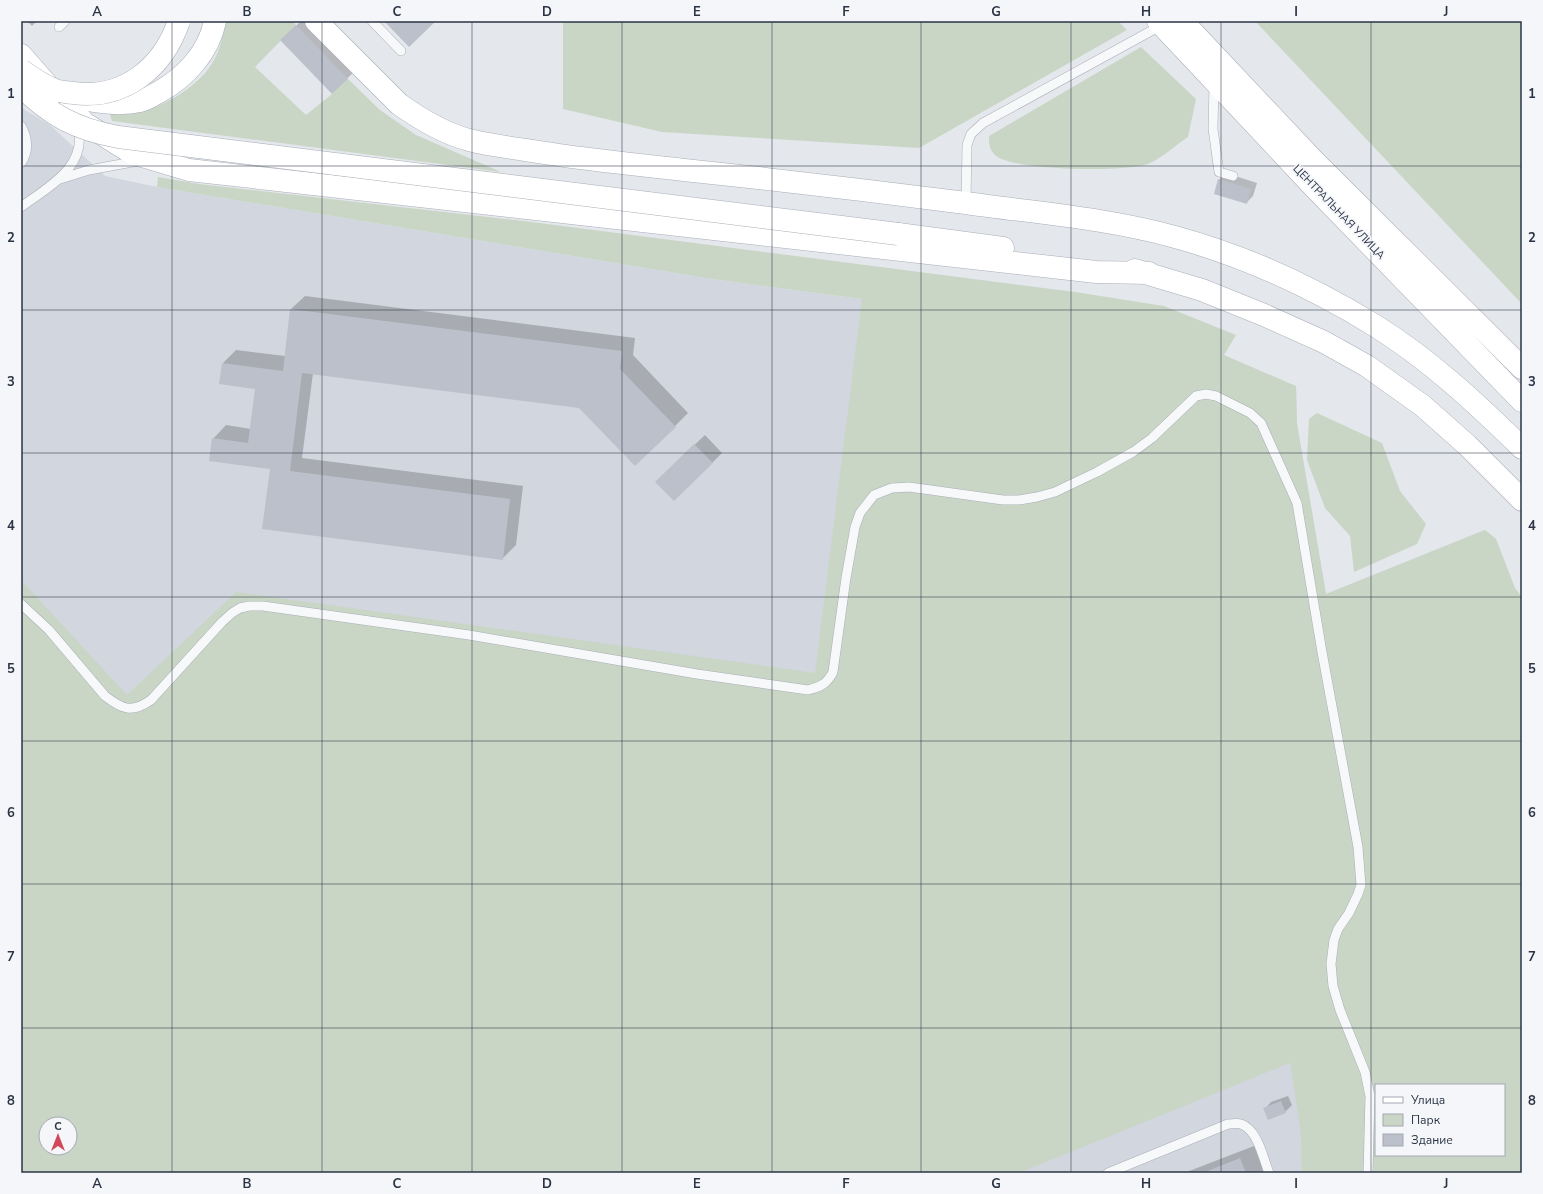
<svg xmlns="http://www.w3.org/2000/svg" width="1543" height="1194" viewBox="0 0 1543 1194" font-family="'Nunito Sans',sans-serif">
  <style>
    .built { fill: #d2d6de; fill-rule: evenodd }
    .green { fill: #c9d6c5; fill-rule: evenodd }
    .shadow { fill: #0003 }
    .building { fill: #bbc0ca }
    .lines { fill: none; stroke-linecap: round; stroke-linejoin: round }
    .lane-casing { stroke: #a9aeb7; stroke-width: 10 }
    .secondary-casing { stroke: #a9aeb7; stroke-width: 23 }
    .lane { stroke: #f7f8fa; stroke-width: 9 }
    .secondary { stroke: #fff; stroke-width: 22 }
    .secondary-bridge-casing { stroke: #a9aeb7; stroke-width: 23; stroke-linecap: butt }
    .secondary-bridge { stroke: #fff; stroke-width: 22 }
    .grid { fill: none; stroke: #2b3445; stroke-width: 1; stroke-opacity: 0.55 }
    .labels { text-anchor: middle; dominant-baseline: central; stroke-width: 3.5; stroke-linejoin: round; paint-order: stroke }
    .street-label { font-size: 11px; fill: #2b3445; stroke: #f4f6f9 }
    .neatline { fill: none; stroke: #2b3445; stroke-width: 1.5 }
    .grid-label { font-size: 13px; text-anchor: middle; font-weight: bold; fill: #2b3445 }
  </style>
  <rect width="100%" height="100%" fill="#e4e7ec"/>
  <path class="built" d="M21,106L25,110L50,125L105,176L157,187L712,279L1028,321L1296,386L1297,424L1326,594L1485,530L1496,539L1376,1085V1155L1382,1173H21ZM46,1124H70V1148H46Z"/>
  <path class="green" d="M226,21H292L296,25L255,67L306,115L332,94L348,79L380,110L416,135L501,172L112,121L109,111C121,111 134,111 146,109C167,106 200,83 211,65C220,52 223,36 226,21Z
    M563,21H1118L1127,30L919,148L662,132L563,109Z
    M1255,21H1522V304Z
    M1141,47L1196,99L1188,137C1177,144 1162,158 1150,163C1130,173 1011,171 995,155C989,149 989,144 989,136Z
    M158,177L199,184L524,221L1075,292L1164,306L1236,335L1224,355L1296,386L1297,424L1326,594L1485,530L1496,539L1515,588L1522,597V1173H1302L1301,1133L1290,1063L1019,1173H21V580L127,695L236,592L815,673L862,299L712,279L157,187ZM1376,1085H1504V1155H1376ZM46,1124H70V1148H46Z
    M1317,413L1382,443L1400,491L1426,524L1417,544L1354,572L1350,536L1325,508L1307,460L1309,419Z"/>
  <path class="shadow" d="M27,21H37L32,26Z
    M301,21H311L357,69L332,93L282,40Z
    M1226,173L1257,183L1253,196L1246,203L1219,180Z
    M305,296L635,338L633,355L688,413L675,426L580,407L313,373L302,458L523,486L516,545L502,559L271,468L213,439L226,425L251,429L256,388L223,363L236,350L285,356L291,309Z
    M705,435L722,453L712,463L666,472Z
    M1288,1096L1292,1105L1285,1112L1265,1109L1271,1102Z
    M1254,1146L1265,1173H1184Z"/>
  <path class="building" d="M384,21H436L409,47Z
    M296,25L348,79L332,94L280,40Z
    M1218,179L1251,189L1247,204L1214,194Z
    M290,309L622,351L620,369L676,427L635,466L579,408L302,373L290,471L510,499L503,560L262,529L270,469L209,461L212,438L248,443L255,389L219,384L222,363L283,371Z
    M694,444L713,463L674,501L655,482Z
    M1281,1101L1286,1113L1268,1120L1263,1108Z
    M1240,1158L1246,1173H1205V1172Z"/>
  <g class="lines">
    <g class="lane-casing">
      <path id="lane" d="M372,21L401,51
        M59,27L65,21
        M1214,84L1213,129L1219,172L1233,176
        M21,126C28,138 29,152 21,163
        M60,179L89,170L138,161
        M966,203L967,145L971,134L983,123L1162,25
        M21,207C48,187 88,167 78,126
        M21,604L49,630L105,696C123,710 132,713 151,700L222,622L232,613L240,608L249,606H263L469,635L697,674L808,690C820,687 827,684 833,672L846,578L855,527L860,513L874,495L892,488L909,487L1003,500H1019L1037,497L1055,492L1097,472L1133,452L1152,438L1196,396L1206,394L1216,396L1250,413L1261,423L1297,503L1322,652L1358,847L1361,885L1358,894L1349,913L1338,929L1334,940L1331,964L1333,986L1340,1010L1365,1072L1370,1096L1368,1173
        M1108,1173L1228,1124C1232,1124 1237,1123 1241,1124C1258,1130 1263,1158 1269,1173"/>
    </g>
    <g class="secondary-casing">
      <path id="secondary" d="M316,21L399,104C420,119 443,133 469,140C498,147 529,150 558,155C600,161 642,165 684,170C779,180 873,191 966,203C1036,213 1107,218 1175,237C1245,256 1312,287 1374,325C1429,359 1476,403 1522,448
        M1158,21L1314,187L1522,401
        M1182,21L1313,160L1522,368
        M21,55L50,88L74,111L84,123L132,153L189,170L1096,272L1149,273
        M81,98C98,103 122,105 140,101C146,100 153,95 159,92C186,77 209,52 215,21
        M898,234L1003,248
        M1135,270L1202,290L1264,315L1324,342L1367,366L1423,406L1467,445L1522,500"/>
    </g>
    <use href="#lane" class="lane"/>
    <use href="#secondary" class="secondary"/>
    <g class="secondary-bridge-casing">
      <path id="secondary-bridge" d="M21,70C32,78 42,85 55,90C60,92 67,92 73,93C124,100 163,68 179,21
        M21,86C51,116 76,129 118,137L898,234"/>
    </g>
    <use href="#secondary-bridge" class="secondary-bridge"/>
  </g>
  <path class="grid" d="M172,21V1173M322,21V1173M472,21V1173M622,21V1173M772,21V1173M921,21V1173M1071,21V1173M1221,21V1173M1371,21V1173M21,166H1522M21,310H1522M21,453H1522M21,597H1522M21,741H1522M21,884H1522M21,1028H1522"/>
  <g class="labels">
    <g class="street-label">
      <text transform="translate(1339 212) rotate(46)">ЦЕНТРАЛЬНАЯ УЛИЦА</text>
    </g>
  </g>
  <rect width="1543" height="1194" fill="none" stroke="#f4f6f9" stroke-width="44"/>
  <rect x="1375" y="1084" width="130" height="72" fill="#f4f6f9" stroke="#a4a8b1"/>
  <rect x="1383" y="1097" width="20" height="6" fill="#ffffff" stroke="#a4a8b1"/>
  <text x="1411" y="1104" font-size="12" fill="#2b3445">Улица</text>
  <rect x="1383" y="1114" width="20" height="12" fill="#c9d6c5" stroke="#a4a8b1"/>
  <text x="1411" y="1124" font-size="12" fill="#2b3445">Парк</text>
  <rect x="1383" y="1134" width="20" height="12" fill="#bbc0ca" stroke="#a4a8b1"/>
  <text x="1411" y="1144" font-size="12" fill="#2b3445">Здание</text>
  <g transform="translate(58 1136)"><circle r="19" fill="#f4f6f9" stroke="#a4a8b1"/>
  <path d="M0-3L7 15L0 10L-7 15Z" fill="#d1495b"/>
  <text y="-6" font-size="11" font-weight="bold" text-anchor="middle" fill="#2b3445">С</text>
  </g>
  <rect x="22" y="22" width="1499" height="1150" class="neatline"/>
  <g class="grid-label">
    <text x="97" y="16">A</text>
    <text x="247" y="16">B</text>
    <text x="397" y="16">C</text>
    <text x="547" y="16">D</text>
    <text x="697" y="16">E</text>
    <text x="846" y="16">F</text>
    <text x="996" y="16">G</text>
    <text x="1146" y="16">H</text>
    <text x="1296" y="16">I</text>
    <text x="1446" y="16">J</text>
    <text x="11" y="98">1</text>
    <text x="1532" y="98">1</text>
    <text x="11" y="242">2</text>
    <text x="1532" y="242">2</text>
    <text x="11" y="386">3</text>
    <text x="1532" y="386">3</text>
    <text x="11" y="530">4</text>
    <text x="1532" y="530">4</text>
    <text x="11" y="673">5</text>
    <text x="1532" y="673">5</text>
    <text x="11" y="817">6</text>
    <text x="1532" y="817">6</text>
    <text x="11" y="961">7</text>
    <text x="1532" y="961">7</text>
    <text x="11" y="1105">8</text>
    <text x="1532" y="1105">8</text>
    <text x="97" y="1188">A</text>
    <text x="247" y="1188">B</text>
    <text x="397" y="1188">C</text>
    <text x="547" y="1188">D</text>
    <text x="697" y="1188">E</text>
    <text x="846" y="1188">F</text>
    <text x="996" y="1188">G</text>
    <text x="1146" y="1188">H</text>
    <text x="1296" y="1188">I</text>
    <text x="1446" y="1188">J</text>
  </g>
</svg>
